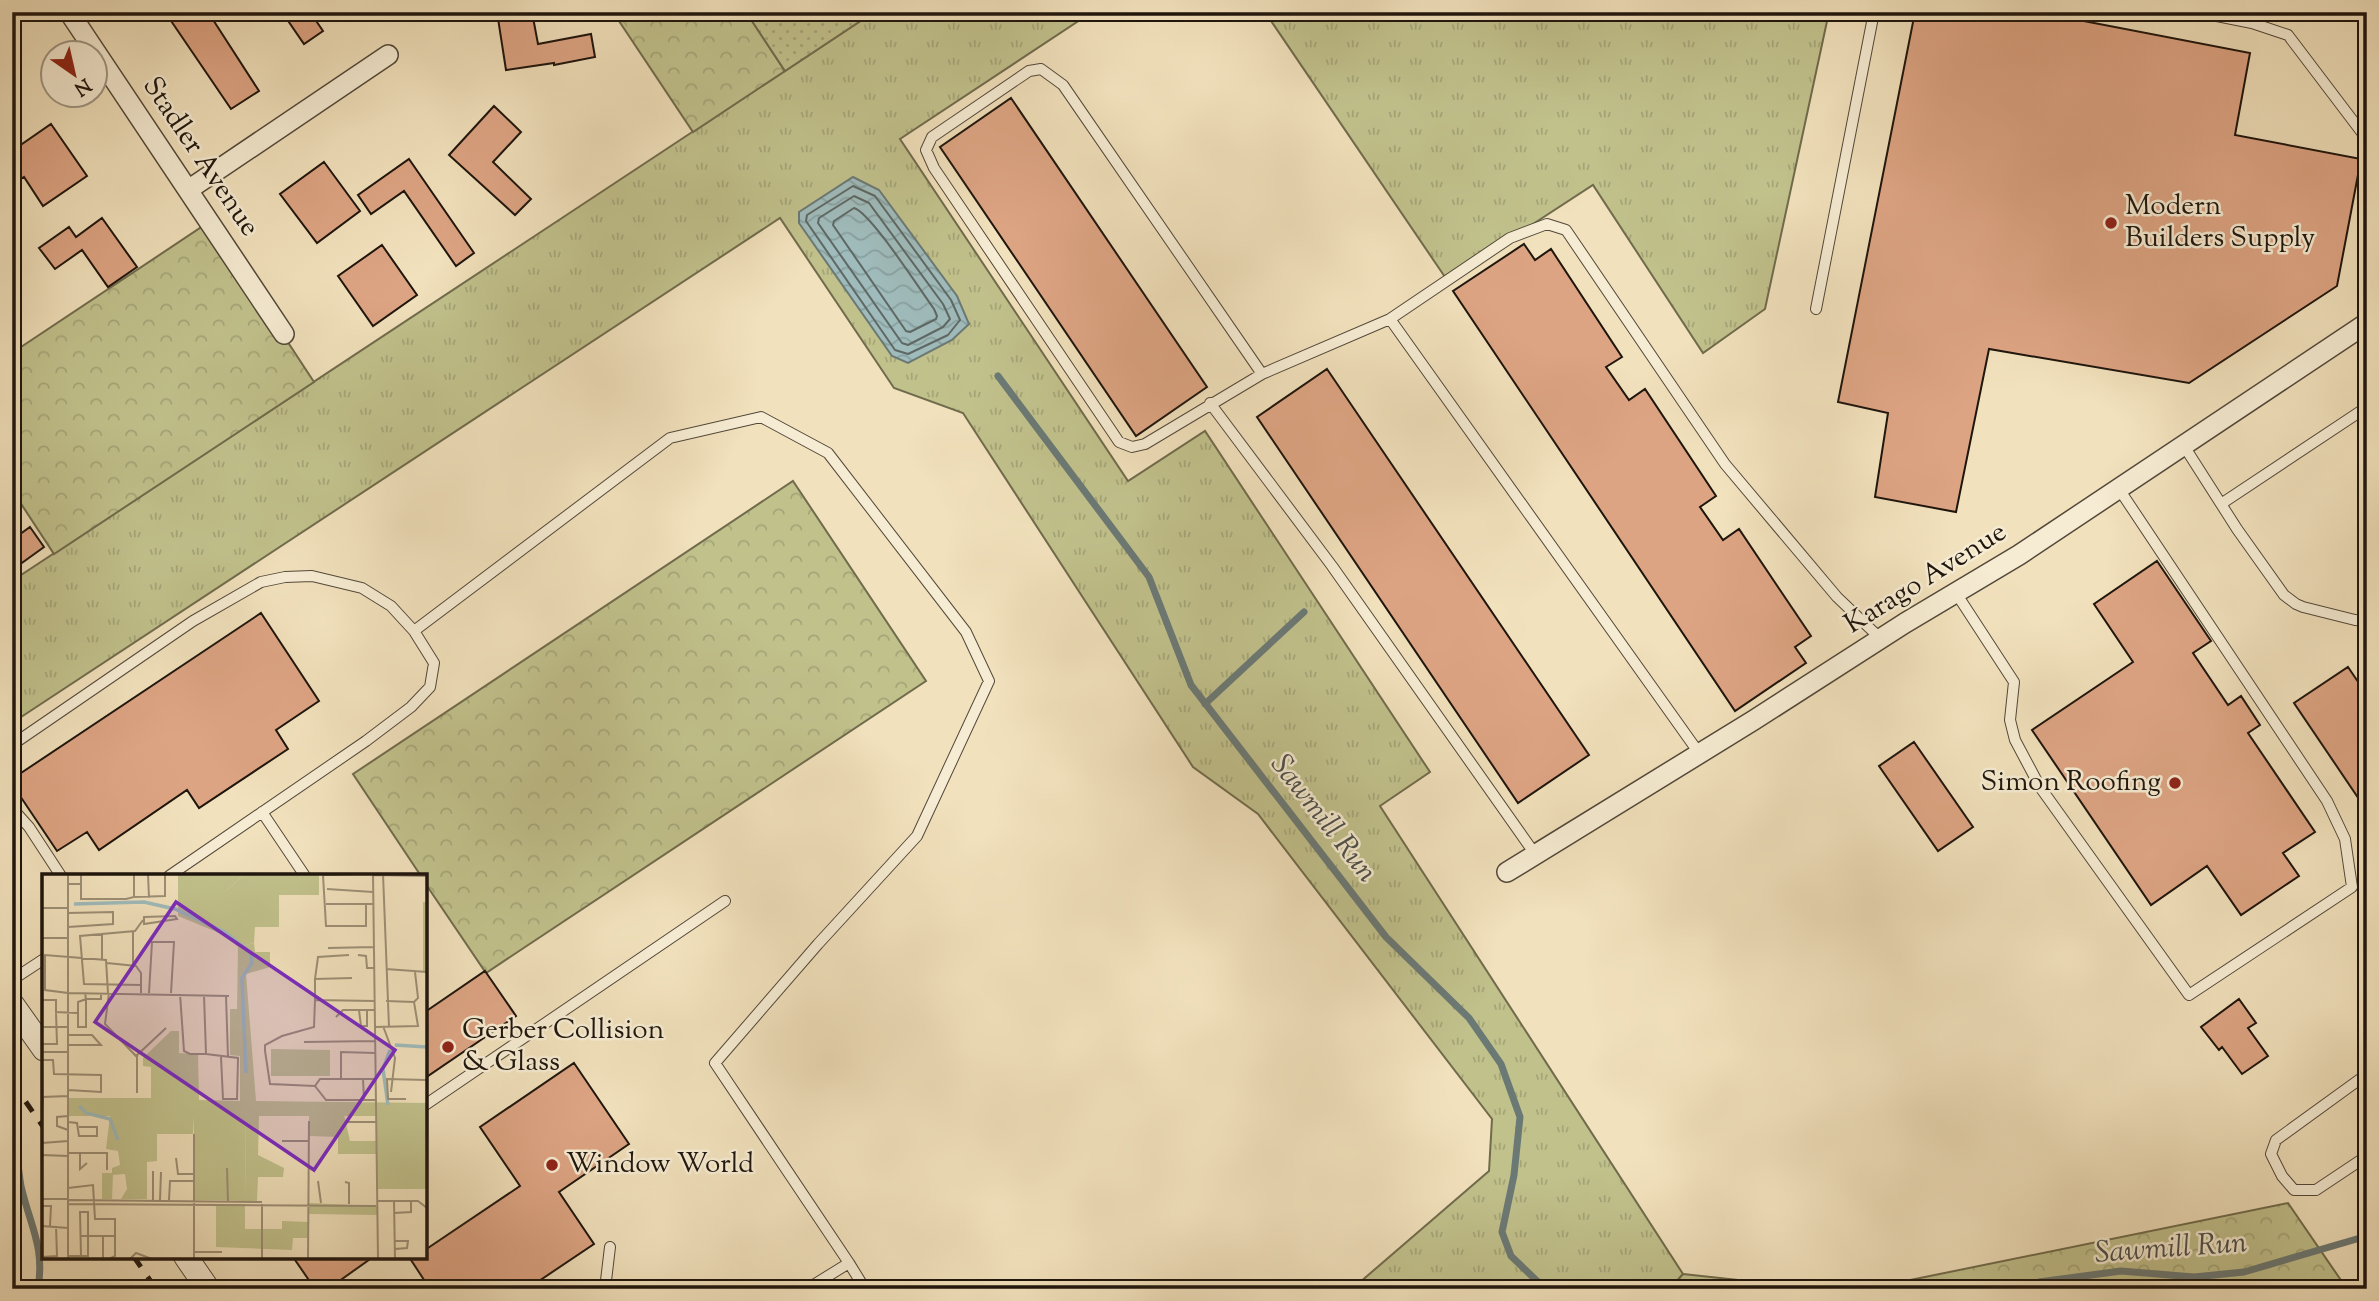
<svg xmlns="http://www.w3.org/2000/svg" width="2379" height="1301" viewBox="0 0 2379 1301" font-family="'Sorts Mill Goudy',serif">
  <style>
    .grass { fill: url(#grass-tufts); stroke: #706b4c; stroke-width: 2 }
    .forest { fill: url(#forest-crowns); stroke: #706b4c; stroke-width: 2 }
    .park { fill: url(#park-dots); stroke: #706b4c; stroke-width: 2 }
    .water { fill: url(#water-waves); stroke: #6b7975; stroke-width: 2 }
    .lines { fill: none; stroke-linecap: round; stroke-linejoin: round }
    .shore { stroke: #5e6864; stroke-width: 2 }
    .stream { stroke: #6b7975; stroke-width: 7 }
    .building { fill: #dda483; stroke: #1e150d; stroke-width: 2 }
    .service-casing { stroke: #534839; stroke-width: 12 }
    .minor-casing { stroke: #534839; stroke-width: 22 }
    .tertiary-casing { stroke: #534839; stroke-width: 25 }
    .service { stroke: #f6ecd3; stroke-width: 10 }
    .minor { stroke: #f6ecd3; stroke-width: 19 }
    .tertiary { stroke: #f6ecd3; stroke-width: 23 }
    .rail { stroke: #1e150d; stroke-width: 5; stroke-dasharray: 12 12; stroke-linecap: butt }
    .poi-dot { fill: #8f2418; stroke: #f6ecd3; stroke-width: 2.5 }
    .labels { text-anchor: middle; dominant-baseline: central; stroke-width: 5; stroke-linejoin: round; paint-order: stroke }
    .street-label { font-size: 28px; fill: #1e150d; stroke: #f6ecd3 }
    .poi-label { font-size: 28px; fill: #1e150d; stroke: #f6ecd3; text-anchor: start }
    .water-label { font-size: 30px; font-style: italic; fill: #4b4f4a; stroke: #f6ecd3 }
    .inset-river { fill: none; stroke: #9fbbbb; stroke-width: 3.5 }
    .inset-road { fill: none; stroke: #9d8f76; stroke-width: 2 }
    .view { fill: #7b2cbf; fill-opacity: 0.15; stroke: #7b2cbf; stroke-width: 3.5 }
    .inset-edge { fill: none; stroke: #1e150d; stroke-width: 3.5 }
  </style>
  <defs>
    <pattern id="grass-tufts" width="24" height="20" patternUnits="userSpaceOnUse" patternTransform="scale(1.75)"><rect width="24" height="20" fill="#c1c18c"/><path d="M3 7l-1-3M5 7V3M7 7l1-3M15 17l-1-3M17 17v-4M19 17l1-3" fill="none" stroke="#a5a578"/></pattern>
    <pattern id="forest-crowns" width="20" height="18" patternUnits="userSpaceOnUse" patternTransform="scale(1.75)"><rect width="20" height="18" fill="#c1c18c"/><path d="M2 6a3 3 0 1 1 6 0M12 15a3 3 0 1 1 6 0" fill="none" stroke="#a5a578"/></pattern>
    <pattern id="park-dots" width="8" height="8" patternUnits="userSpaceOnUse" patternTransform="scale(1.75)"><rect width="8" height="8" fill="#c1c18c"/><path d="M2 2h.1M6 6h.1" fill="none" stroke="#a5a578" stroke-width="1.8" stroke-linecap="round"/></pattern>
    <pattern id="water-waves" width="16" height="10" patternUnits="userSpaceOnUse" patternTransform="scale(1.75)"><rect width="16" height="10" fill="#9fbbbb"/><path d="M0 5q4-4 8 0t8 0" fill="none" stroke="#88a0a0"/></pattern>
  </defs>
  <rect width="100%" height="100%" fill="#f1e1bc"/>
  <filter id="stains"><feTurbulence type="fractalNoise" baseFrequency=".00286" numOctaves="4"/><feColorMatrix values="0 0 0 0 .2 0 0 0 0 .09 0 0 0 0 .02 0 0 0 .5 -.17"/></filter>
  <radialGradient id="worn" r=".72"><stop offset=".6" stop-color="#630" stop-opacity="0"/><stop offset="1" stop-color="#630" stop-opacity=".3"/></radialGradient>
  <path class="grass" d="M874,12H1092L900,139L1128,481L1205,431L1430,772L1380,806L1683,1274L1670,1289H1352L1489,1171L1492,1119L1258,814L1193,767L963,413L894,388L780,218L12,723V581Z
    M1265,12H1829L1765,309L1703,353L1593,185L1447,280Z"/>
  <path class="forest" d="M613,12H746L785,71L693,132Z
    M209,222L314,382L54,554L12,490V353Z
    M793,481L926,681L486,973L425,883V876H421L353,774Z
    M2288,1203L2347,1289H1866Z
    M1683,1274L1822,1289H1670Z"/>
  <path class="park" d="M746,12H874L785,71Z"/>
  <path class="water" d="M853,177L879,190L957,296L969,324L952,340L908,363L892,356L799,223V212Z"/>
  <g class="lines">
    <path class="shore" d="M853,186L875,196L951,300L960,320L948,335L908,354L895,350L806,221L807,215Z
      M854,196L869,203L943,304L950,319L943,327L908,345L902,343L818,223L819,218Z
      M854,208C871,213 920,290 934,309L937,316L936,319L910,332L906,331L833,225L834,221Z"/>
    <path class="stream" d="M998,376L1149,577L1191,685L1386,937L1469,1018L1501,1064L1520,1117L1514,1175L1502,1232L1511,1256L1537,1281L1552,1289
      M1205,704L1304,612
      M12,1137C18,1153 18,1170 21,1186C30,1226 45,1246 38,1289
      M2017,1289L2039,1282L2121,1271L2194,1277L2244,1272L2367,1236"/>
  </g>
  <path class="building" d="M165,12H208L259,91L231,109Z
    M282,12H310L323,31L304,44Z
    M497,12H532L538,44L591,34L595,57L554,65V63L506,70Z
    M1915,12H2037L2250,53L2235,135L2361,159L2337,286L2189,383L1989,349L1956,512L1875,497L1888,413L1838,402Z
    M1011,98L1207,387L1136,436L940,147Z
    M494,106L521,132L493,162L531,199L515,215L449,155Z
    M51,124L87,176L43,206L24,177L12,185V151Z
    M409,159L474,253L456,266L404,191L371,214L358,195Z
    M324,162L360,211L317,243L280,194Z
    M102,218L137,267L108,287L82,250L55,269L39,248L69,227L76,237Z
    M1524,244L1535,260L1551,249L1622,357L1606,367L1629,400L1645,389L1716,496L1700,507L1723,540L1739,529L1811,636L1795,647L1806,663L1735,711L1453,291Z
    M382,245L417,295L373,326L338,276Z
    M1327,369L1589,755L1518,803L1257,417Z
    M30,527L44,547L12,570V540Z
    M2157,561L2211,641L2193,653L2228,705L2241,696L2260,725L2248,733L2315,832L2283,853L2299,876L2241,915L2207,866L2151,905L2032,730L2133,662L2094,604Z
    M261,613L319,701L276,730L288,749L199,808L187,790L99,850L87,832L57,851L12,784V779Z
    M2348,667L2367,695V811L2294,703Z
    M1914,742L1973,827L1938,851L1879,766Z
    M485,971L516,1016L425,1078V1012Z
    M2239,999L2256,1023L2248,1028L2268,1056L2242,1074L2222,1047L2219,1050L2201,1027Z
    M574,1063L629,1144L559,1192L594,1244L527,1289H430L411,1260L415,1257H425V1250L520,1186L480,1127Z
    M293,1257H373L328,1289H315Z"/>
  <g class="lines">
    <g class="service-casing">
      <path id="service" d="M2197,12L2252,23L2288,35L2363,134L2367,143
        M1816,309L1874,12
        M1262,374L1063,85L1041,69L1029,71L932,137L926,150L934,168L1119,442L1132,447L1145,444L1262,374L1390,319
        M1210,403L1332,566L1535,854
        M2184,446L2237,529L2284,595L2296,604L2303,607L2355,620L2367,621
        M2221,504L2367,407
        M1956,593L2014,682L2010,720L2015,740L2040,787L2189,995L2352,887L2345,839L2327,801L2119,489
        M414,631L670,438L761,417L828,453L966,632L989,681L917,836L818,944L715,1063L849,1263
        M12,745L193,621L261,582L285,577L312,576L362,588L391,606L414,631L434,663L430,687L411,707L366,741L169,876
        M1699,753L1390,319L1510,238L1547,224L1566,230L1725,464L1837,597L1881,639
        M12,808L29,827L61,876
        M262,812L305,876
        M12,980L44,959
        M2367,1074L2276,1140L2271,1154L2282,1176L2294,1190H2316L2367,1156
        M425,1105L725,901
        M605,1289L610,1247
        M807,1289L849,1263L865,1289"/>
    </g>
    <g class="minor-casing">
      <path id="minor" d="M69,12L284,334
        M188,190L388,55
        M1507,872L1754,720L1905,623L2019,555L2367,323"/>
    </g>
    <g class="tertiary-casing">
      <path id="tertiary" d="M12,1004L44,1049
        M186,1257L208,1289"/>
    </g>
    <use href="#service" class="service"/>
    <use href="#minor" class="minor"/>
    <use href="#tertiary" class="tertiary"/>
    <path class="rail" d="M12,1082L44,1128
      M134,1257L156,1289"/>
  </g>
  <g class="poi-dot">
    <circle cx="2111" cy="223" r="7"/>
    <circle cx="2175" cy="783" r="7"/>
    <circle cx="448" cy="1047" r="7"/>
    <circle cx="552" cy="1165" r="7"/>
  </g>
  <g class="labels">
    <g class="street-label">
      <text transform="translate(200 157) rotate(56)">Stadler Avenue</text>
      <text transform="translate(1926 579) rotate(-32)">Karago Avenue</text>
    </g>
    <g class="poi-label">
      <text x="2125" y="207">Modern<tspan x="2125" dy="32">Builders Supply</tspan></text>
      <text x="2161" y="783" text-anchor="end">Simon Roofing</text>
      <text x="462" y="1031">Gerber Collision<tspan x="462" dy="32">&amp; Glass</tspan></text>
      <text x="566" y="1165">Window World</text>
    </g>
    <g class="water-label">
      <text transform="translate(1323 819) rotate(52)">Sawmill Run</text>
      <text transform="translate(2171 1249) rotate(-4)">Sawmill Run</text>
    </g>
  </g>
  <g transform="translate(42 874)">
    <rect width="385" height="385" fill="#f1e1bc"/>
    <path d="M136,0H203L183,18H136ZM212,69L213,78H228V93L204,100L214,227L385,229V242H26V224H109V193L101,192V184L129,157H137V179L156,180L157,226L198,227V182L188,181V135H195L196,73Z" fill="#c1c18c"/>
    <path d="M203,0H277V21H237V53H213L212,69L196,73L182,61L136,42V18H183ZM381,28H385V98H381ZM229,175L288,176V202H229ZM204,240L217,241L216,281L242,294L241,303H216L215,327H203ZM267,241H302L308,267H334V242H385V315H335L334,280H296V263L267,262ZM68,242H152L151,260H115V287L105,288V325H79L85,315L83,300L71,301L70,325H60V299H70V294L78,291L76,277L64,275ZM152,281H175V326H152ZM267,329L335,332V341L267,340ZM174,330H203V355H240V347L266,348V364H251L250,376L174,373Z" fill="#c1c18c"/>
    <path d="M84,271L95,292L102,291L99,278L104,280V315L96,312L91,300L83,299L77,272Z" fill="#c1c18c"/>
    <path d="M156,240H204L203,327L175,326L174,281H152V242Z" fill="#c1c18c"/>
    <path class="inset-river" d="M32,30L102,28L133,35L183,58L209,79L210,89L200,104L204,199M353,171L385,173M346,231L341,195L348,176M37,232L44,239L68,245L76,266"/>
    <path class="inset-road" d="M26,0V385M106,0L107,24M315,0L281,1L284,52H324V30H331M331,0L336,385M341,0L347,153M331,1L385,2M26,10H39V0M39,10V25H84L92,23V0M285,15L331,18M92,23L123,22V0M0,24V46M284,30H324M0,34H26M26,39L71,38V50L26,53M102,43L133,42L135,45L102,50ZM91,57V90M0,64H26M286,74L332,73M307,81L276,83L273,105L310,104M316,81L324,82L325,94H332M60,85V59M65,89L94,92L99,99V119M344,95L385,98M273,105V126L333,127M99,111L42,110L38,62L93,57L101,46M43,119L44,125V153H36V128L44,125H59V119M66,119L64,86L3,81V116L26,119L187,122M67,119L63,150L94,182L124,154M107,119L110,68H132L129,119M138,120L142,177L148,180H164L162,121M184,122L186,183M0,126H14V138L36,139M273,126L272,153L240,162L223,171V177L228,210L273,212M372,128L376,124L373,98M317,136L319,152H325V136M294,143L301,136H333M341,152L353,184L349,218M0,153H26M333,153L376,152L372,128L344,127M262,168L333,167M0,170H15L14,138M26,171H59L50,161H26M0,178H26M164,180L196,184L195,225H181L179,183M0,186H11L12,200L59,201V218L26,216M321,204L322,226M299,205V178L333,179M334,205H278L273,212L284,226H334M95,219V182M364,225H346L345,205L385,206M0,234L1,223L26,222M26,242L15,243V252L26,256M26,248L35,249L37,262H55V253H37M306,248H334M240,267H267M0,269L26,267M26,279H65V296M38,279V295L45,289M0,281L26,282M134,284L136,300H152M185,294L186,328M111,297V327M276,307L279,329M303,308L307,309V330M26,314L51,311L53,345H73V382L67,385M0,325H26M27,326L220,328M118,326L119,298M127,326L128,307H152M335,327H376L385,334M352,327L353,385M26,330L334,332M0,332H9L8,352M352,339L369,338V327M0,352L26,354M39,362H73M61,362V385M353,367H366L365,374L353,375M152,378H180M26,382H39L38,338H46V382H39M0,383L15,382L14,352M88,385L94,379L110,385M152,385V260M220,385V330M266,385L267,247"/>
    <path class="view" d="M134,28L353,176L272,296L53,148Z"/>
    <rect width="385" height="385" class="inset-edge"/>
  </g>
  <rect width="2379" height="1301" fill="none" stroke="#f1e1bc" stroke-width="42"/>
  <rect x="14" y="14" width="2351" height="1273" fill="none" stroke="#1e150d" stroke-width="3.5"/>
  <rect x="21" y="21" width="2337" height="1259" fill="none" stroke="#1e150d" stroke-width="2"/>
  <g transform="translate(74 74) rotate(146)"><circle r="33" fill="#f6ecd3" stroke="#a09684" stroke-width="2"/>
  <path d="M0-5L12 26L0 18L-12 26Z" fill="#8f2418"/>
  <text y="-10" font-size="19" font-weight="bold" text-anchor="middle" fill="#1e150d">N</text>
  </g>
  <rect width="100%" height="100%" filter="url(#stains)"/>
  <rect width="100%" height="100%" fill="url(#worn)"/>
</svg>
